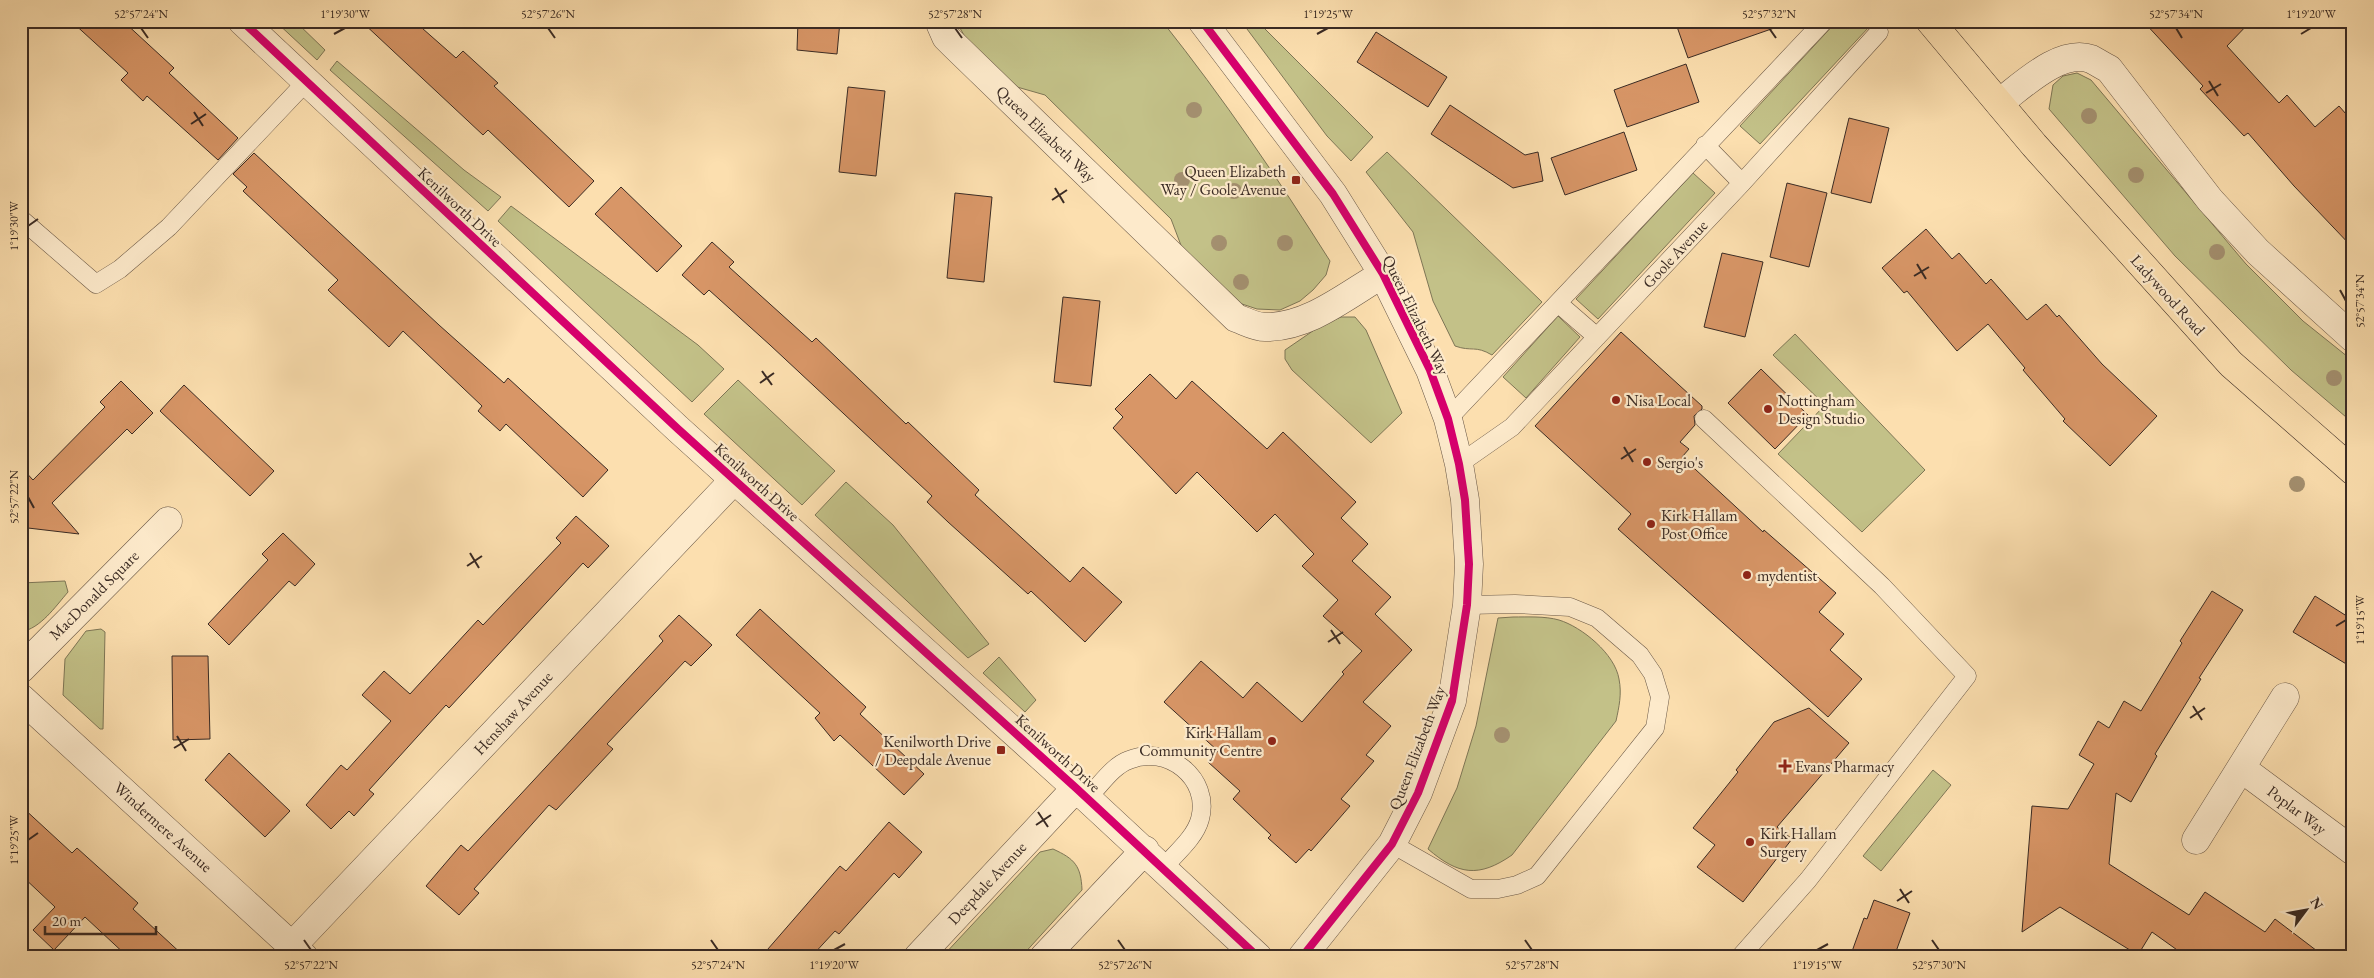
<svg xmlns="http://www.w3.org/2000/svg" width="2374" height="978" viewBox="0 0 2374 978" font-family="'EB Garamond',serif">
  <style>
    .green { fill: #c3c188; stroke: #7e7656 }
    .building { fill: #d89667; stroke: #3a2b24 }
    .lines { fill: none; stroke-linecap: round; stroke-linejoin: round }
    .lane-casing { stroke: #6a5847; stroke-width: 19 }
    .street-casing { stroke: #6a5847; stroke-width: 29 }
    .primary-casing { stroke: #3a2b24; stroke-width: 29 }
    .lane { stroke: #fdeacb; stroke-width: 18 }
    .street { stroke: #fdeacb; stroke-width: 28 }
    .primary { stroke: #fcdfaf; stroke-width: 28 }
    .cycleway-casing { stroke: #fdeacb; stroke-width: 11 }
    .cycleway { stroke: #d6006c; stroke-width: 8 }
    .tree { fill: #a49070 }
    .ticks { fill: none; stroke: #3a2b24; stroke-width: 2 }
    .poi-dot { fill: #8f2418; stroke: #fdeacb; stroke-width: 2 }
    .labels { text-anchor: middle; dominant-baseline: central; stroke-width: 4.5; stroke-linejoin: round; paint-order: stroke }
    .street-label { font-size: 16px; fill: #3a2b24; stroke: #fdeacb }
    .poi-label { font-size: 16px; fill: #3a2b24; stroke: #fdeacb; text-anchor: start }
    .neatline { fill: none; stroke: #3a2b24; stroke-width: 2 }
    .ticks-label { font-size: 12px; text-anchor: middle; fill: #3a2b24 }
  </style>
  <rect width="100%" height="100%" fill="#fcdfaf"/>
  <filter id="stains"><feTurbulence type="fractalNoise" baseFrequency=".004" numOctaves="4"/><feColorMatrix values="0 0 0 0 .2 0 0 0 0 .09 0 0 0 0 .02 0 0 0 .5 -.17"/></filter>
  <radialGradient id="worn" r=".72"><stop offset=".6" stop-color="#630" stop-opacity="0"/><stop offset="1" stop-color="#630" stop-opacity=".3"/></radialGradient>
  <path class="green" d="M275,21H295L325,50L317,60Z
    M956,21H1162C1224,99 1277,177 1330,261L1326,275L1313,290L1300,301L1280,310L1257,309L1239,303L1182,248L1171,219L1045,95L1017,87L969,44Z
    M1241,21H1257L1373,137L1351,161L1327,136Z
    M1837,21H1864L1869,27L1760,144L1740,126Z
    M337,61L464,170L501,197L488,211L330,70Z
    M2077,73L2091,80L2246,264L2303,321L2353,361V423L2291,370L2175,256L2049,109L2053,85L2063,76Z
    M1387,152L1542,302L1492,355C1475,345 1472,352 1455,346L1433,301L1413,232L1366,172Z
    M1693,173L1715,193L1598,319L1576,299Z
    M511,206L698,345L724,369L692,402L498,221Z
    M1558,316L1580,337L1526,398L1503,377Z
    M1341,317H1355L1366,330L1402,413L1371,443L1292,370L1285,359V350L1323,324Z
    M1795,334L1925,470L1862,532L1778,454L1825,405L1773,355Z
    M738,380L835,471L802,505L704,414Z
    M846,482L893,525L989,644L968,658L815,515Z
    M65,581L68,592C55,607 41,628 21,632V583Z
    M1513,617C1527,617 1545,616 1559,620C1582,627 1615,654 1619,679C1622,694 1619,707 1616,721L1512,855C1479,878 1458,875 1428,849L1457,788L1476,726L1498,618Z
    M101,629L105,632L103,729H100L63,695L65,659L86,631Z
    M999,657L1036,700L1025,712L983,673Z
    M1933,770L1951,785L1881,871L1863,856Z
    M1053,849C1075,859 1081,866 1082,890L1021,957H942L1040,852Z"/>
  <path class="building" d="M71,21H123L174,68L169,73L238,138L218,160L147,96L143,101L121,80L128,73Z
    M361,21H414L456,58L463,51L498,83L494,86L594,181L569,207L488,130L483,135Z
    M798,21H840L837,54L797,50Z
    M1675,21H1779L1780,26L1688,58Z
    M2143,21H2251L2227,46L2279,103L2287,95L2315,127L2339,106L2353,122V248L2294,186L2248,133L2244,136L2200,89L2203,86Z
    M1376,32L1447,77L1428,107L1357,62Z
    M1686,64L1699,102L1627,127L1614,90Z
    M848,87L885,91L876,176L839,172Z
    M1450,105L1525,155L1538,152L1543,181L1513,188L1431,134Z
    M1849,118L1889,128L1871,203L1831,193Z
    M1624,132L1637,170L1565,195L1551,158Z
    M254,153L439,325L504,383L508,378L608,470L583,497L506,424L500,431L478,411L482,406L403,331L389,347L328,290L338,280L243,191L247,187L233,174Z
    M1787,183L1827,193L1809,267L1770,257Z
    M621,187L682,246L657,272L595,214Z
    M955,193L992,197L984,282L947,278Z
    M1926,229L1952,259L1959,253L1986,284L1991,279L2027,320L2046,304L2057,317L2059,315L2102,364L2157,416L2110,466L2063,421L2065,419L2023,370L2025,368L1988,324L1957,351L1907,291L1904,293L1882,268Z
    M712,242L734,262L729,267L812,342L816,338L906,424L908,422L979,490L975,495L1070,582L1083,567L1122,602L1085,642L1031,591L1028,594L948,522L927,502L932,496L770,345L709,290L704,295L682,275Z
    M1722,253L1763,262L1745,337L1704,327Z
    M1063,297L1100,301L1091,386L1054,382Z
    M1621,332L1702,406V409L1694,416L1695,425L1680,442L1689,449L1682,457L1763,532L1764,530L1836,593L1819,612L1844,634L1830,650L1862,679L1828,717L1618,529L1631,514L1535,426Z
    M1761,369L1808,415L1775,449L1728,403Z
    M1150,374L1176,399L1192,381L1267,449L1283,432L1356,502L1341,518L1368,544L1352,561L1391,597L1375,614L1412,650L1363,702L1391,726L1366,755L1374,761L1341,799L1350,806L1311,851L1309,849L1296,863L1268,838L1271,835L1233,799L1240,791L1208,762L1218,751L1164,702L1201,661L1243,698L1257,682L1302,722L1344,674L1342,672L1362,651L1323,616L1338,600L1302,566L1314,554L1275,514L1257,532L1197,472L1176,494L1113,428L1123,417L1115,409Z
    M121,381L153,413L132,434L127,429L52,503L79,534L28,528L21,534V467L33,480L105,407L100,402Z
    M184,385L274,471L250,496L160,411Z
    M576,516L609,546L588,568L583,563L449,708L446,705L369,790L374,794L354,816L349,811L331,829L306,805L341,765L347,770L391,721L362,695L384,671L410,694L478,620L483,625L561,543L556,538Z
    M283,533L315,564L295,586L289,581L229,645L208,624L268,560L262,554Z
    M2212,591L2243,610L2199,678L2201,679L2155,754L2157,756L2131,802L2116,793L2109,864L2189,915L2205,892L2265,932L2275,919L2325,957H2187L2152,932L2138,955L2060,907L2022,932L2032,806L2068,809L2094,764L2079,755L2098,721L2109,728L2124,701L2141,711L2182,643L2180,641Z
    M2315,596L2353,620V668L2293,632Z
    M760,609L866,707L860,714L924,774L904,795L840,735L834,741L815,718L820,713L736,635Z
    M679,615L712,645L691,666L685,661L607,744L613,749L556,810L549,805L474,889L479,893L459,915L426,886L461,845L468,851L663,641L659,636Z
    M172,656H208L210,739L173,740Z
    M1809,708L1849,743L1777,827L1792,839L1743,902L1697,867L1715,845L1693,828L1738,772L1736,770L1774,722Z
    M229,753L290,811L265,837L205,780Z
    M21,806L72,853L77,848L138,903L133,909L185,957H128L85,917L54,950L33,930L55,907L21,875Z
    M889,822L922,852L899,878L894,873L839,934L835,931L811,957H761L840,866L846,871Z
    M1874,900L1910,913L1894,957H1850L1864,918L1867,919Z"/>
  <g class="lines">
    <g class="lane-casing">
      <path id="lane" d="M1705,145L1742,183
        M21,219L96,284L120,269L169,227L306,82
        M1559,304L1597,337
        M1448,419L1824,21
        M1704,419L1882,586L1967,676L1808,880L1740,957
        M1459,464L1512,427L1742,183L1879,32
        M1087,798C1100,786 1112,766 1129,760C1167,744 1211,778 1200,819C1195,838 1175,854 1163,868
        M1392,844L1471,889H1498L1517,885L1537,876L1655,728L1660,697L1653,674L1640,655L1597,618L1570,607L1515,604L1467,605"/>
    </g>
    <g class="street-casing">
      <path id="street" d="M242,21L678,429L1076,788L1258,957
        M939,21L946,37L954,45L1236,318C1245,321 1255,327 1265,327C1308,328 1347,295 1383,274
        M1202,21L1333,194L1383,274L1430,370L1448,419L1459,464L1465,500L1469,564L1467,605L1452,701L1418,793L1392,844L1302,957
        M1999,103C2022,86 2060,48 2091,59C2097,62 2103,66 2109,69L2210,200L2258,252L2353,338
        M21,669L168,521
        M21,698L304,957
        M2241,768L2353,851
        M2196,840L2285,697
        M292,946L734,480
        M918,957L1076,788
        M1044,957L1145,850"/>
    </g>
    <g class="primary-casing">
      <path id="primary" d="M1930,21L2034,145L2231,364L2353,471"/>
    </g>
    <use href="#lane" class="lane"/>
    <use href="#street" class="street"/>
    <use href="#primary" class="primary"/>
    <g class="cycleway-casing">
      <path id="cycleway" d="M242,21L678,429L1076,788L1258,957
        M1202,21L1333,194L1383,274L1430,370L1448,419L1459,464L1465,500L1469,564L1467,605L1452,701L1418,793L1392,844L1302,957"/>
    </g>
    <use href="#cycleway" class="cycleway"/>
  </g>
  <g class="tree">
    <circle cx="1194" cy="110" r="8"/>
    <circle cx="2089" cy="116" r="8"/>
    <circle cx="2136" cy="175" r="8"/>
    <circle cx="1182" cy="180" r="8"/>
    <circle cx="1234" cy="191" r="8"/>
    <circle cx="1219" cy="243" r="8"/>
    <circle cx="1285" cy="243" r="8"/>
    <circle cx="2217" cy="252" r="8"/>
    <circle cx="1241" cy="282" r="8"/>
    <circle cx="2334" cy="378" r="8"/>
    <circle cx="2297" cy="484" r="8"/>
    <circle cx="1502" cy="735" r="8"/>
  </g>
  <path class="ticks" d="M141,28L148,38M548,28L555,38M955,28L962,38M1769,28L1776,38M2176,28L2182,38M334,34L345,28M1317,34L1328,28M2301,34L2311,28M2209,81L2218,96M2206,93L2221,84M194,112L203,126M191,124L206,114M1055,188L1064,203M1052,200L1067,190M28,226L38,219M1917,264L1926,279M1914,276L1929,267M2340,290L2346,301M762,371L772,385M760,383L774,373M1624,447L1633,462M1621,459L1636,449M28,497L34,508M470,553L479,568M467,566L482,556M2336,626L2346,620M1331,630L1340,644M1328,642L1343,632M2193,706L2202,720M2190,718L2205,708M177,736L186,751M174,748L189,739M1038,812L1048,827M1036,825L1051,815M28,840L38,833M1900,889L1909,903M1897,901L1912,891M304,940L311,950M711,940L718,950M1118,940L1125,950M1525,940L1532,950M1932,940L1939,950M834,950L845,944M1817,950L1828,944"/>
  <g class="poi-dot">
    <rect x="1291" y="175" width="10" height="10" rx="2.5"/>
    <circle cx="1616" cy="400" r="5"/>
    <circle cx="1768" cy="409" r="5"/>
    <circle cx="1647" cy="462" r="5"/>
    <circle cx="1651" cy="524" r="5"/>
    <circle cx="1747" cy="575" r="5"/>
    <circle cx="1272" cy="741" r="5"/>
    <rect x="996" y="745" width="10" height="10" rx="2.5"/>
    <path d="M1782.5 758.5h5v5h5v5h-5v5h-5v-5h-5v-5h5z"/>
    <circle cx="1750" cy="842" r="5"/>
  </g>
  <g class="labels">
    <g class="street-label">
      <text transform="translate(1046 134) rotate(44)">Queen Elizabeth Way</text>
      <text transform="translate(460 207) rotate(43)">Kenilworth Drive</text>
      <text transform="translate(1675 254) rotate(-47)">Goole Avenue</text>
      <text transform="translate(2168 295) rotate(48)">Ladywood Road</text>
      <text transform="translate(1416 315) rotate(64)">Queen Elizabeth Way</text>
      <text transform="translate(757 482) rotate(42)">Kenilworth Drive</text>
      <text transform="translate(94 595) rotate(-45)">MacDonald Square</text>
      <text transform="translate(513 713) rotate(-47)">Henshaw Avenue</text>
      <text transform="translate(1417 748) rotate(-69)">Queen Elizabeth Way</text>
      <text transform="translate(1058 753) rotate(42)">Kenilworth Drive</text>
      <text transform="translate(2297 810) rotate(37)">Poplar Way</text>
      <text transform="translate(163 827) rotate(42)">Windermere Avenue</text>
      <text transform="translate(987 883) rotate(-47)">Deepdale Avenue</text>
    </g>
    <g class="poi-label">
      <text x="1286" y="171" text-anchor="end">Queen Elizabeth<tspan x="1286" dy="18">Way / Goole Avenue</tspan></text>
      <text x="1626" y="400">Nisa Local</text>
      <text x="1778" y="400">Nottingham<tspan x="1778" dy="18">Design Studio</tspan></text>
      <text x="1657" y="462">Sergio's</text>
      <text x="1661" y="515">Kirk Hallam<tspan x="1661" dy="18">Post Office</tspan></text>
      <text x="1757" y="575">mydentist</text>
      <text x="1262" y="732" text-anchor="end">Kirk Hallam<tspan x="1262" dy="18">Community Centre</tspan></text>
      <text x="991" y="741" text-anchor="end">Kenilworth Drive<tspan x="991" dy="18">/ Deepdale Avenue</tspan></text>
      <text x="1795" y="766">Evans Pharmacy</text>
      <text x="1760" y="833">Kirk Hallam<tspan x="1760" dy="18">Surgery</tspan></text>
    </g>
  </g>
  <rect width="2374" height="978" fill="none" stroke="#fcdfaf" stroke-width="55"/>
  <g transform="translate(2306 910) rotate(58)" stroke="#fdeacb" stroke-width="4" paint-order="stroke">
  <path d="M0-4L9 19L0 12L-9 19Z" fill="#3a2b24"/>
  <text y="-8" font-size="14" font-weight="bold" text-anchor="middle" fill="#3a2b24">N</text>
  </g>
  <path d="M45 926v8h111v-8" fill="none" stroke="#3a2b24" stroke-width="2.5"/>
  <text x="52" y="926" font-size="15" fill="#3a2b24" stroke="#fdeacb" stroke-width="4" paint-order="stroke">20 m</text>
  <rect x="28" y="28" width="2318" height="922" class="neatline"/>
  <g class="ticks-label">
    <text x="141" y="18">52°57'24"N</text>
    <text x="345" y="18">1°19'30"W</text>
    <text x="548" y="18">52°57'26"N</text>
    <text x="955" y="18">52°57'28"N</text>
    <text x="1328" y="18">1°19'25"W</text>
    <text x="1769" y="18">52°57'32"N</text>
    <text x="2176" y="18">52°57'34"N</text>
    <text x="2311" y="18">1°19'20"W</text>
    <text transform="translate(14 226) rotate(-90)" y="4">1°19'30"W</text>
    <text transform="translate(2360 301) rotate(-90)" y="4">52°57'34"N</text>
    <text transform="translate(14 497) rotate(-90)" y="4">52°57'22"N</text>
    <text transform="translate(2360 620) rotate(-90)" y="4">1°19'15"W</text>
    <text transform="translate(14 840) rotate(-90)" y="4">1°19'25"W</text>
    <text x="311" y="969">52°57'22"N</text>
    <text x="718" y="969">52°57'24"N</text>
    <text x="834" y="969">1°19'20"W</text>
    <text x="1125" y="969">52°57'26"N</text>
    <text x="1532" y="969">52°57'28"N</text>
    <text x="1817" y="969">1°19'15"W</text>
    <text x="1939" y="969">52°57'30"N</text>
  </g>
  <rect width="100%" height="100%" filter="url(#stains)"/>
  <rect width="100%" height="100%" fill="url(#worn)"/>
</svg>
